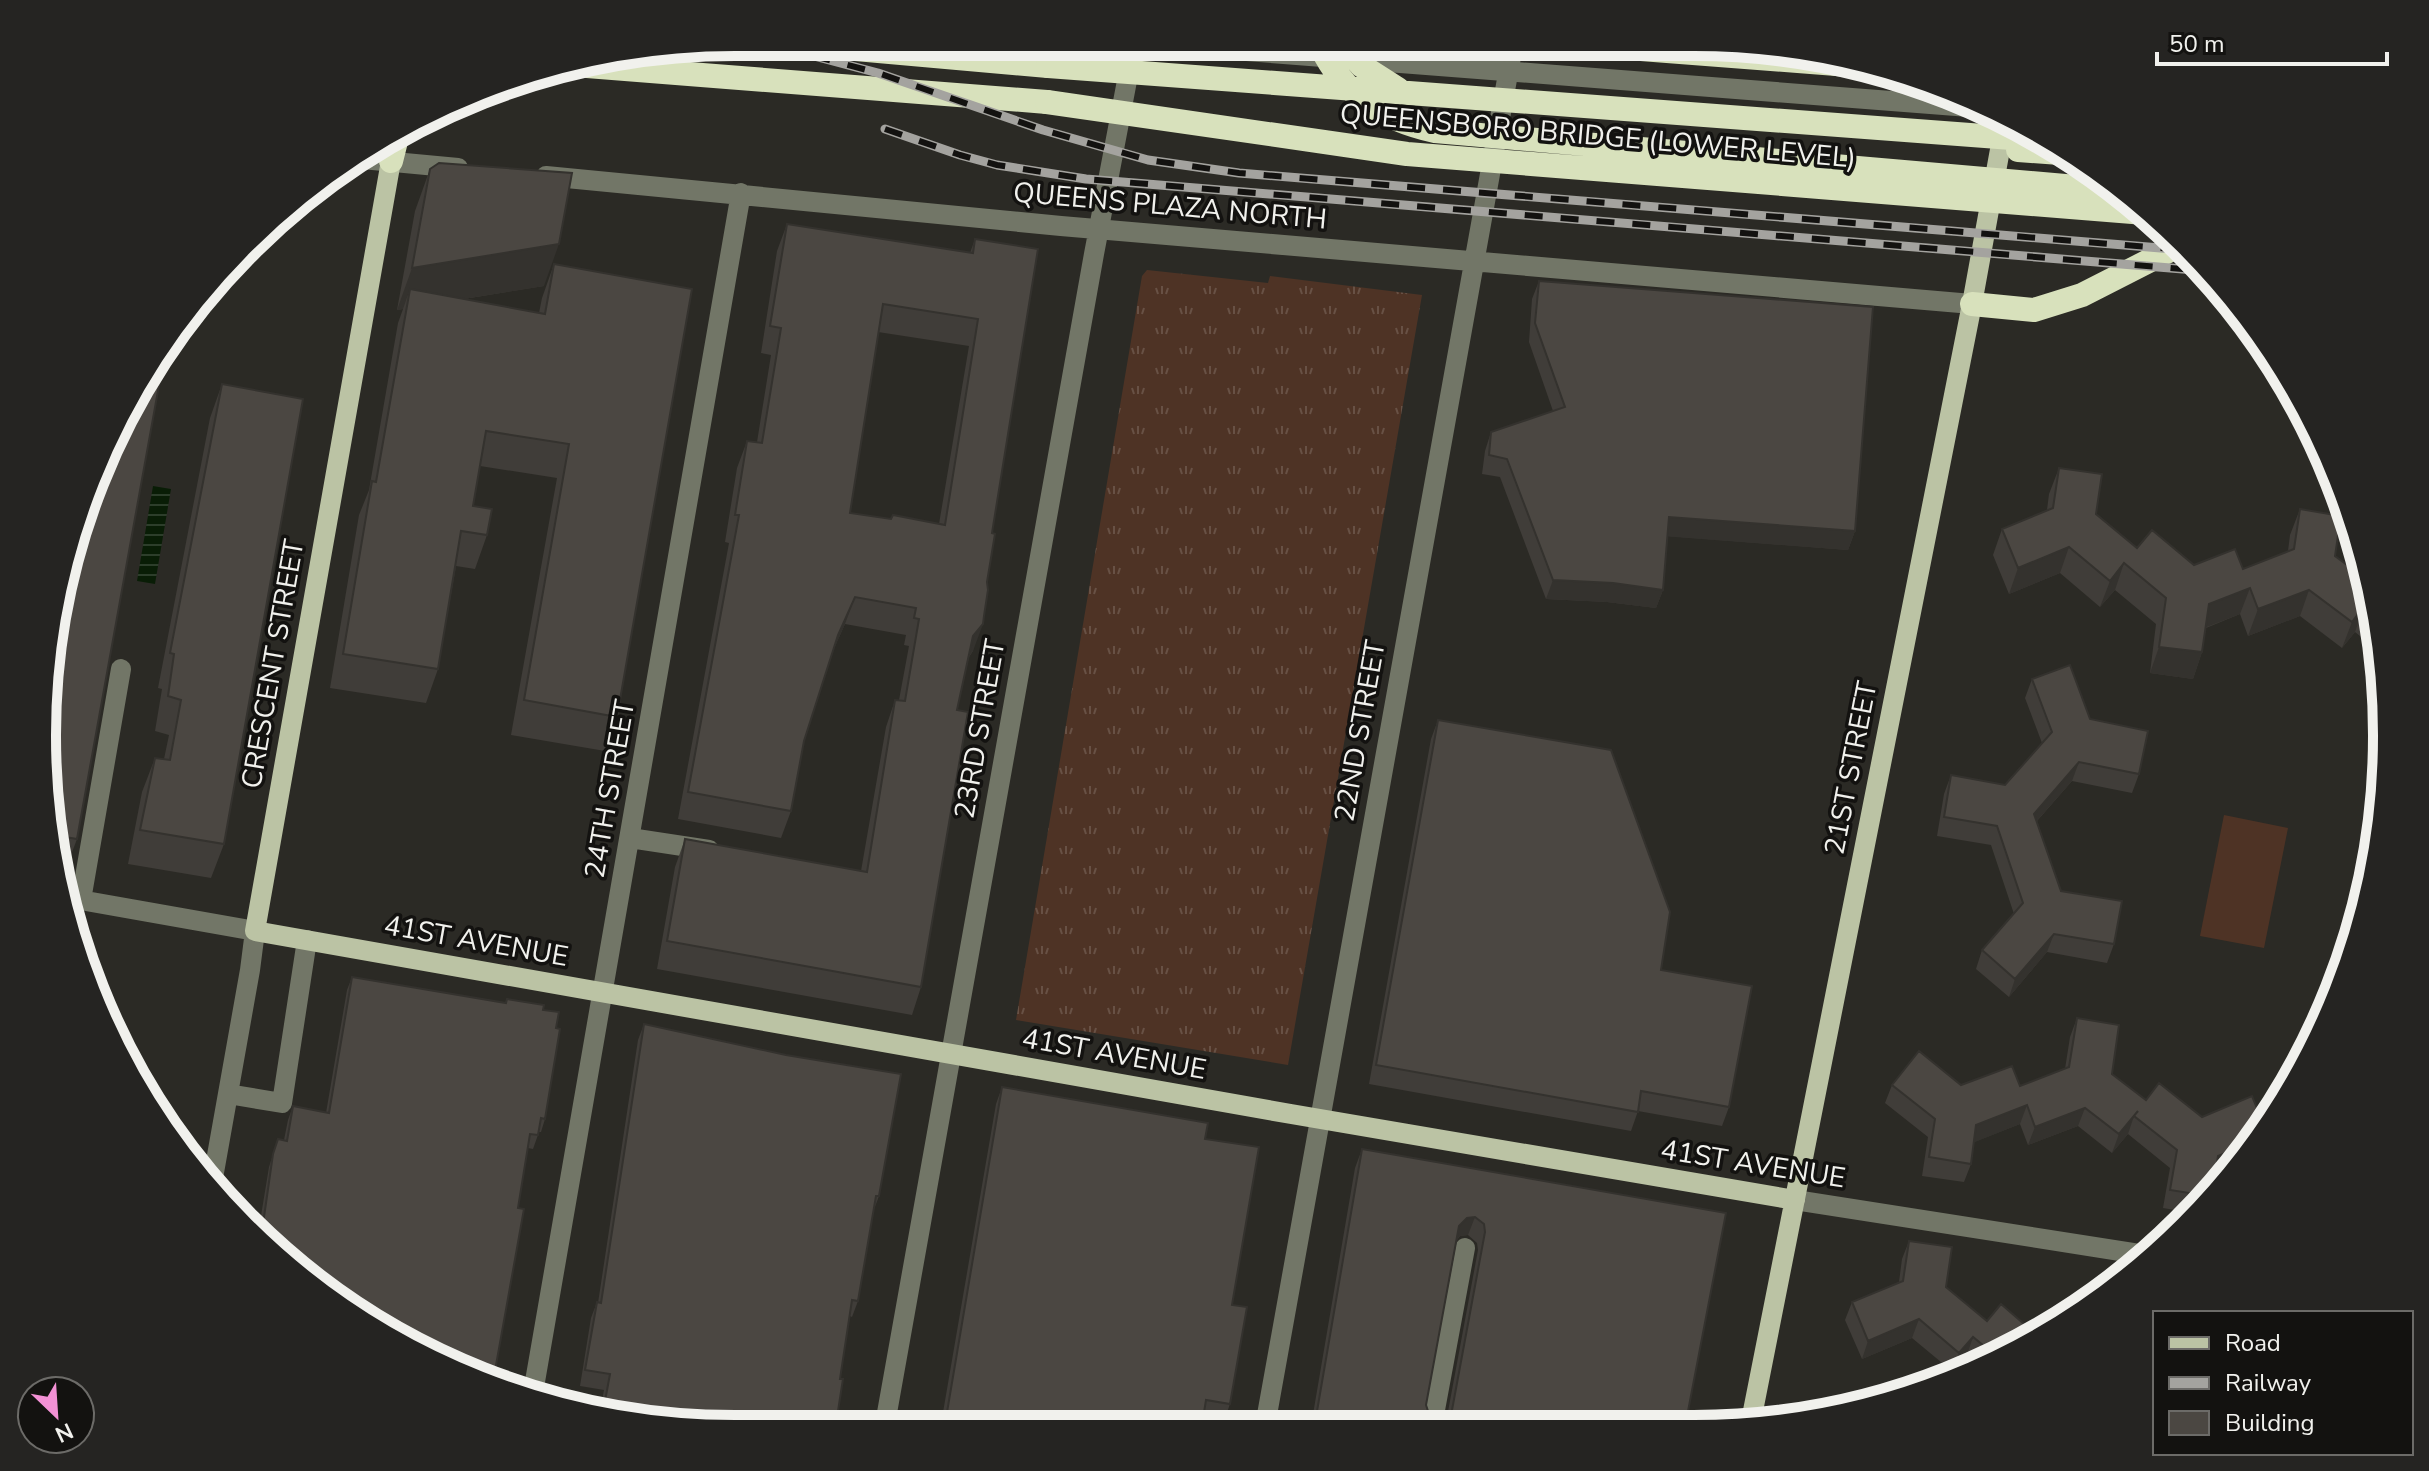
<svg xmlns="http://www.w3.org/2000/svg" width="2429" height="1471" viewBox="0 0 2429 1471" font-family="'Nunito Sans',sans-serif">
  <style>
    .grass { fill: url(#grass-tufts) }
    .pitch { fill: #4e3325 }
    .water { fill: url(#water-rules) }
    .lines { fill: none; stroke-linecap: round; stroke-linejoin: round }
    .minor { stroke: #727667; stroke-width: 20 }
    .major { stroke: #bbc3a4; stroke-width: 20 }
    .highway { stroke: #d8e1bc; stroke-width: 24 }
    .rail-casing { stroke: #a4a39f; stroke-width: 9 }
    .rail { stroke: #131210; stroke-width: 6; stroke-dasharray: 18; stroke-linecap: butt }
    .minor-bridge { stroke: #727667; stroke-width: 20 }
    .highway-bridge { stroke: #d8e1bc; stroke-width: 24 }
    .wall { fill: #403d39; fill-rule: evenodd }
    .shaded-wall { fill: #34322e }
    .building { fill: #4b4742; stroke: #34322e; stroke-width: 2; fill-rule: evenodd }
    .labels { text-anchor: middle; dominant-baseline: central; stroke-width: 7; stroke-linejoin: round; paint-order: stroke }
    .street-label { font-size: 28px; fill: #f1f1ed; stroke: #131210 }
    .rim { fill: none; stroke: #f1f1ed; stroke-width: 10 }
  </style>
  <defs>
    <pattern id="grass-tufts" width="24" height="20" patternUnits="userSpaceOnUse" patternTransform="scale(2)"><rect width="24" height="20" fill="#4e3325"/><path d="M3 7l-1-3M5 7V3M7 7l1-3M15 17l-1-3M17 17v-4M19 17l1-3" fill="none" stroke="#685145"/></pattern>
    <pattern id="water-rules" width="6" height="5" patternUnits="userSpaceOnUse" patternTransform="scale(2)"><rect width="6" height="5" fill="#091d06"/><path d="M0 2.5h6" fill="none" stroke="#2d3e2b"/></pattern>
  </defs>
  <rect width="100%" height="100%" fill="#2b2a25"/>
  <path class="grass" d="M1147,270L1268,283L1270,276L1422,295L1288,1065L1016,1020L1142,276Z"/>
  <path class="pitch" d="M2224,815L2288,828L2264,948L2200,936Z"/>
  <path class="water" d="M153,486L171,489L155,584L137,581Z"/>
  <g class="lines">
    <path class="minor" d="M362,159L458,168
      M546,176L1061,226L1972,304
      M630,838L709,850
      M69,898L255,931L250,970L213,1178
      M81,900L121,669
      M228,1094L282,1103L307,940
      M1795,1200L2152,1256
      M533,1393L741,193
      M885,1424L1094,254L1134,44
      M1265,1426L1513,46
      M1432,1426L1465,1248"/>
    <path class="major" d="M391,161L255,931L1291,1114L1795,1200
      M1750,1426L1972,304L2005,122"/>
    <path class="highway" d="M777,42L1048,66
      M1615,47L1849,65
      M587,66L1047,102
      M391,161L396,141
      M1972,304L2034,310L2082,295L2180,245"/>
    <g class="rail-casing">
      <path id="rail" d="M705,47L814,56L878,73L1043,130L1148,160L1239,173L2185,250
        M885,129L960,155L997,165L1086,179L2207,271"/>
    </g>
    <use href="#rail" class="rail"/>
    <path class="minor-bridge" d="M1155,44L1982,108"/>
    <path class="highway-bridge" d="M1320,45C1344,96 1382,119 1435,131L2122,191
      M1343,45L1362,66L1398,89
      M1048,66L2038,140
      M1047,102L1407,154L2145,213
      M2018,150L2060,153"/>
  </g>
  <path class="wall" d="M430,169L544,286L464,299L539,313L542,298L554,264L617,717L605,751L511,735L557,478L480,466L473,506L487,535L475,569L456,566L438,669L426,703L330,688L359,515L369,490L398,323L403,309L397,310L415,211Z
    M787,224L970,253L975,239L1038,249L973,651L969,657L957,710L921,987L912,1015L657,969L675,867L685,839L861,871L886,727L895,700H899L909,646L904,645L906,635L845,624L832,653L804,741L791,811L781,838L678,819L729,543L725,542L737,468L747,441L757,442L771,355L761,353L777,251ZM878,332L969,346L939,524L891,519L850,513Z
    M1539,281L1855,531L1848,550L1667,536L1663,590L1656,608L1607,602L1546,599L1500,477L1482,474L1485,451L1491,432L1553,411L1529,342L1532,299Z
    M222,384L224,844L211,878L128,864L142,792L155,758L164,759L169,735L155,731L162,689L158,688L210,418Z
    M2059,468L2096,514L2137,548L2194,565L2243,569L2288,551L2290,535L2300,509L2335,556L2366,579L2381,645V653L2355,632L2342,648L2300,616L2248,636L2240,614L2206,628L2202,652L2193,679L2150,673L2156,624L2115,590L2100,607L2060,573L2009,594L1993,555L2002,529L2047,510L2049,494Z
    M2032,679L2090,719L2139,774L2132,793L2072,781L2037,821L2061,891L2114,944L2107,963L2047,952L2009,997L1976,969L1982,950L2014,914L1991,845L1937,836L1944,794L1951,775L2005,785L2042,743L2025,698Z
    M1438,720L1661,970L1729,1107L1722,1126L1638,1111L1631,1131L1369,1084L1431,739Z
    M42,735L77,839L71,855L61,853Z
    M352,977L505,1003L507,999L543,1010L545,1119L541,1132H539L533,1149L528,1148L314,1286L259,1228L269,1167L278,1139L284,1140L288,1120L293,1106L326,1113L347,990Z
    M2077,1018L2112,1074L2216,1173L2213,1191L2192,1213L2163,1208L2170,1168L2128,1134L2112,1153L2078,1126L2028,1145L2020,1124L1974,1142L1971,1164L1964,1182L1922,1176L1928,1137L1885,1103L1892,1085L2020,1086L2065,1069L2070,1037Z
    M644,1024L879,1196L873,1212L858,1301L852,1317L850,1316L840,1379L645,1423L600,1411L604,1390L580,1386L591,1318L597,1302L598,1303L638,1040Z
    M1002,1087L1205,1139L1232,1305L1230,1404L1224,1421L1203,1417L1202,1425L941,1424L996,1104Z
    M1362,1149L1726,1213L1685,1427L1311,1426L1355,1168ZM1468,1235L1477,1243L1478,1250L1447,1417L1437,1420L1430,1417L1426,1405L1457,1240L1460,1236Z
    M1909,1241L1946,1287L1987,1321L2039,1337L1976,1363L1967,1355L1953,1372L1912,1338L1862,1359L1845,1320L1852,1302L1899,1282L1902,1259Z"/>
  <path class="shaded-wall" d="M559,244L544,286L407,308L410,289L403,309L397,310L412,268Z
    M1669,517L1855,531L1848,550L1662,536Z
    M2069,547L2060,573L2009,594L2018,568Z
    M2124,563L2115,590L2100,607L2110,581Z
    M1553,580L1613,583L1663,590L1656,608L1607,602L1546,599Z
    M2250,588L2240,614L2199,630L2209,604Z
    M2309,590L2300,616L2248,636L2258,609Z
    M855,597L845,624L828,662L838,635Z
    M2364,606L2355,632L2342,648L2352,622Z
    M983,624L973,651L963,663L973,636Z
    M2159,647L2202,652L2193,679L2150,673Z
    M2079,762L2072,781L2027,832L2034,814Z
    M2054,934L2047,952L2009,997L2015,979Z
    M2027,1105L2020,1124L1970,1144L1976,1125Z
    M2085,1108L2078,1126L2028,1145L2035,1127Z
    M2134,1116L2128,1134L2112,1153L2119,1134Z
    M2253,1142L2244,1157L2237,1164L2212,1175L2218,1156Z
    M1475,1217L1468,1235L1460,1236L1452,1245L1459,1226L1467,1218Z
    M1919,1319L1912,1338L1862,1359L1868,1341Z
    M1973,1337L1967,1355L1953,1372L1959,1353Z"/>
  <path class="building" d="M439,163L572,173L559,244L412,268L430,169Z
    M787,224L973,253L975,239L1038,249L992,533L995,534L987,582L988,590L984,616L983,624L973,636L957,710L968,712L921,987L667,941L685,839L867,872L895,700L905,701L919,619L914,618L916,608L855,597L838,635L804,741L791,811L688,792L739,515H735L747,441L762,443L781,328L770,326ZM883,304L978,319L945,525L893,515L891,519L850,513Z
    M554,264L692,289L617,717L524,700L569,444L486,431L473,506L492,509L487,535L461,531L438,669L343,654L372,481L376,482L410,289L545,314Z
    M1539,281L1873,307L1855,531L1669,517L1663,590L1613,583L1553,580L1507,459L1489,455L1491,432L1565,407L1535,323Z
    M167,341L77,839L59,836L42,735L79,513L159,350Z
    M222,384L303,399L224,844L140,830L155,758L170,760L181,700L168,696L174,654L170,653Z
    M2059,468L2102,474L2096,514L2137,548L2152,530L2194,565L2235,549L2243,569L2294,549L2300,509L2341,516L2335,556L2366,579L2370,598L2352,622L2309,590L2258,609L2250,588L2209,604L2202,652L2159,647L2166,598L2124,563L2110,581L2069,547L2018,568L2002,529L2053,508Z
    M2370,598L2374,614L2364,606Z
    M2070,665L2090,719L2148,731L2139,774L2079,762L2034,814L2061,891L2122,901L2114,944L2054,934L2015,979L1982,950L2023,903L1997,826L1944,817L1951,775L2005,785L2052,732L2032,679Z
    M1438,720L1611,750L1670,912L1661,970L1752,986L1729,1107L1641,1091L1638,1112L1376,1065Z
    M352,977L506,1003L507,999L544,1005L543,1010L559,1012L556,1028L560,1029L545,1119L541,1118L538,1135L530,1134L518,1208L524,1209L493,1382L471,1376L314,1286L262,1231L273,1154L278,1139L287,1141L293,1106L329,1113Z
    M2077,1018L2119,1025L2112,1074L2146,1100L2159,1083L2202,1117L2252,1096L2261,1118L2271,1114L2253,1142L2218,1156L2213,1191L2208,1196L2170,1190L2177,1150L2134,1116L2138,1111L2119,1134L2085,1108L2035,1127L2027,1105L1976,1125L1971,1164L1929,1157L1935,1119L1892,1085L1919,1051L1961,1085L2012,1066L2020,1086L2069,1067Z
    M644,1024L786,1055L901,1074L879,1196H876L858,1301L852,1300L840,1379H843L836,1424L645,1423L603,1412L610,1374L585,1370L597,1302L601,1303Z
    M1002,1087L1208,1123L1205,1139L1259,1147L1232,1305L1247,1307L1230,1404L1206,1400L1202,1425L945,1424Z
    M1362,1149L1726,1213L1685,1427L1447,1426L1366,1412L1364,1425L1316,1417ZM1475,1217L1484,1224L1485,1232L1452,1410L1448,1416L1437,1420L1430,1417L1426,1405L1459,1226L1467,1218Z
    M1909,1241L1952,1247L1946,1287L1987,1321L2001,1304L2039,1337L1995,1355L1973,1337L1959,1353L1919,1319L1868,1341L1852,1302L1903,1281Z"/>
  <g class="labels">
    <g class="street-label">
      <text transform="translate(1598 136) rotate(5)">QUEENSBORO BRIDGE (LOWER LEVEL)</text>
      <text transform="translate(1170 206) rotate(5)">QUEENS PLAZA NORTH</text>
      <text transform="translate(273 664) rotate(-80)">CRESCENT STREET</text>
      <text transform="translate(980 729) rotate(-80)">23RD STREET</text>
      <text transform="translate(1360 731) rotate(-80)">22ND STREET</text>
      <text transform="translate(1851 768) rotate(-79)">21ST STREET</text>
      <text transform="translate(610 789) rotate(-80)">24TH STREET</text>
      <text transform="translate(476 941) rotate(10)">41ST AVENUE</text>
      <text transform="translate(1114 1054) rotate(10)">41ST AVENUE</text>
      <text transform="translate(1753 1164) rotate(9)">41ST AVENUE</text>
    </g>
  </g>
  <path d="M0 0H2429V1471H0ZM735 56H1694A679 679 0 0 1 2373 735V736A679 679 0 0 1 1694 1415H735A679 679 0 0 1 56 736V735A679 679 0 0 1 735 56Z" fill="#252422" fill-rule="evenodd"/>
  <path class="rim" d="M735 56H1694A679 679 0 0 1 2373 735V736A679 679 0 0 1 1694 1415H735A679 679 0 0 1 56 736V735A679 679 0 0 1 735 56Z"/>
  <rect x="2153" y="1311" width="260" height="144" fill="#131210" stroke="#6c6b68" stroke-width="2"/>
  <rect x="2169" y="1337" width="40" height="12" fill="#bbc3a4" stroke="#6c6b68" stroke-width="2"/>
  <text x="2225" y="1351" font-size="24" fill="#f1f1ed">Road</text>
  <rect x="2169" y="1377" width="40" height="12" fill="#a4a39f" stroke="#6c6b68" stroke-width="2"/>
  <text x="2225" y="1391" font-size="24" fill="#f1f1ed">Railway</text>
  <rect x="2169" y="1411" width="40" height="24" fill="#4b4742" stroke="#6c6b68" stroke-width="2"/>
  <text x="2225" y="1431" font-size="24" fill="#f1f1ed">Building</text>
  <g transform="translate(56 1415) rotate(155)"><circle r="38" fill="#131210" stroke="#6c6b68" stroke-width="2"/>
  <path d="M0-6L14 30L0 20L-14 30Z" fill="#f391d5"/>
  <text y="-12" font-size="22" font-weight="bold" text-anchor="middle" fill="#f1f1ed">N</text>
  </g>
  <path d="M2157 52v12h230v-12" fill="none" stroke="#f1f1ed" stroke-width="4"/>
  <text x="2169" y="52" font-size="24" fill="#f1f1ed" stroke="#131210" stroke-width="6" paint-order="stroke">50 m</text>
</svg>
